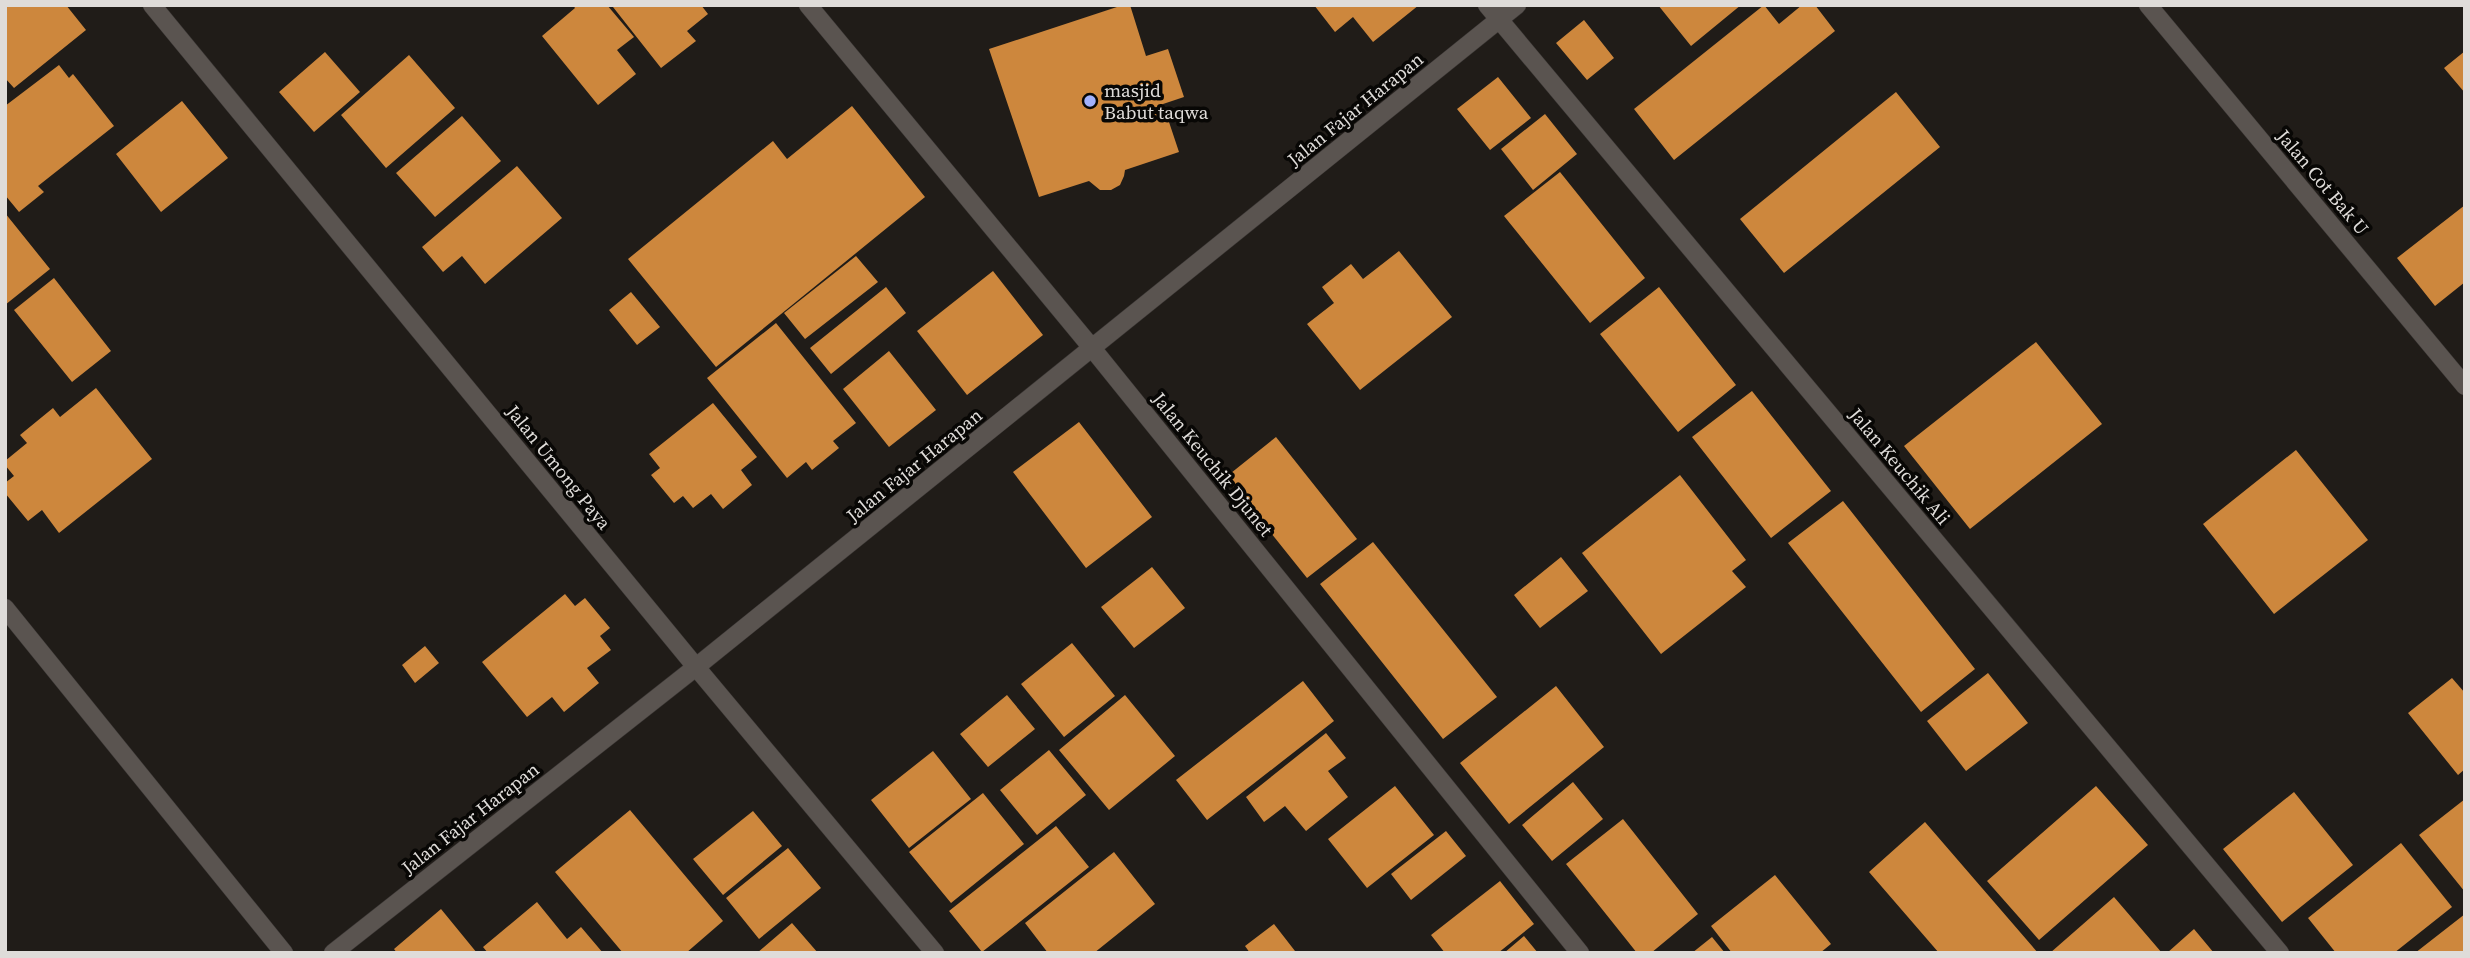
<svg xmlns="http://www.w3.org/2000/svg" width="2470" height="958" viewBox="0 0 2470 958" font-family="'Source Serif 4',serif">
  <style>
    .building { fill: #cd873d }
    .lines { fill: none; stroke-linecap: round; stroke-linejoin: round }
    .minor-casing { stroke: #393533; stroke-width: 19 }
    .minor { stroke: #5a5450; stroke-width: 18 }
    .poi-dot { fill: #a2b2fd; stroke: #080705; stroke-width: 2.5 }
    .labels { text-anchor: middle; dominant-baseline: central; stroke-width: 7; stroke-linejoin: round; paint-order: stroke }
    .poi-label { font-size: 19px; fill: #dfdcd9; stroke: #080705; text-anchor: start }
    .street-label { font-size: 19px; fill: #dfdcd9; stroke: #080705 }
  </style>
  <rect width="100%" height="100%" fill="#201c18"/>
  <path class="building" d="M5,5H66L86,30L14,88L5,78Z
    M573,5H607L634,37L617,50L636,74L598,105L542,36L575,8Z
    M615,5H701L708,14L687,31L696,41L661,68L613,7Z
    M1123,5H1130L1146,56L1168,49L1184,97L1163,104L1179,152L1125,170L1124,176L1120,185L1111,190H1100L1089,181L1039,197L989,49Z
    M1314,5H1419L1373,42L1353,17L1335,32Z
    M1658,5H1741L1691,46Z
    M1764,5L1779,24L1802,5H1815L1835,31L1674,160L1634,109Z
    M1584,20L1614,58L1587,80L1556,43Z
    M2465,51V93L2444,68Z
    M325,52L360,92L314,132L279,92Z
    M409,55L455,108L386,168L341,115Z
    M59,65L69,78L73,74L114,126L38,186L44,192L19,212L5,195V106Z
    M1498,77L1531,118L1490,150L1457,109Z
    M1896,92L1940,147L1784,273L1740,219Z
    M182,101L228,158L161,212L116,154Z
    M852,106L925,197L716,367L628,259L773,141L787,159Z
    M1545,114L1577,154L1533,190L1501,149Z
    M462,116L501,161L435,217L396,173Z
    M517,166L562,218L485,284L462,256L443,272L422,247Z
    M1560,172L1645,278L1590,323L1504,216Z
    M2465,205V282L2435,306L2397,258Z
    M5,213L50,269L5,305Z
    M1399,251L1452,317L1360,390L1307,324L1334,303L1322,287L1351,264L1363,279Z
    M856,256L878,282L805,339L784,313Z
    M993,271L1043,335L967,395L917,331Z
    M54,278L111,351L72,382L14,310Z
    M886,287L906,313L831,374L810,348Z
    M1659,287L1736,385L1678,432L1600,334Z
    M631,292L660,327L637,345L609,310Z
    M776,323L856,423L833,441L839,448L812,470L806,462L787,478L707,378Z
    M2036,342L2102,424L1970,529L1904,446Z
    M889,351L936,410L889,447L843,389Z
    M96,388L152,459L59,533L42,510L28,521L5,493V483L14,476L5,465V461L27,443L20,435L53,408L60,417Z
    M1752,391L1831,491L1771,538L1692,437Z
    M713,403L757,457L741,470L752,485L723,509L711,494L693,508L683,496L674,503L651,475L660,468L649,454Z
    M1079,422L1152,517L1086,568L1013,472Z
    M1276,437L1357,539L1307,578L1226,477Z
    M2296,450L2368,540L2274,614L2203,524Z
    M1680,475L1746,560L1732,571L1746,587L1661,654L1582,553Z
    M1843,501L1975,669L1921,712L1788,543Z
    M1373,542L1497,697L1443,739L1320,584Z
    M1561,557L1588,591L1540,628L1514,595Z
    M1152,567L1185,608L1134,648L1101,607Z
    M565,594L575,606L585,598L610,628L600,636L611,650L587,668L599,683L564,712L552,697L527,717L482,662Z
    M1072,643L1115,696L1064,737L1021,684Z
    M425,646L439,663L415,683L402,665Z
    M1988,673L2028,723L1966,771L1927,721Z
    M2452,678L2465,693V769L2458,775L2408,713Z
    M1303,681L1334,721L1207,820L1176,780Z
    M1556,686L1604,747L1509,824L1460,763Z
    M1007,695L1035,729L988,767L960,734Z
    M1125,695L1175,756L1109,810L1059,750Z
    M1326,733L1346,758L1328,771L1348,797L1306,831L1285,806L1264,822L1246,797Z
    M1049,750L1086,795L1037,835L1000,790Z
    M933,751L971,799L909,848L871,800Z
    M1573,782L1603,819L1552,861L1522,825Z
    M1395,786L1434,835L1367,888L1328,839Z
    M2096,786L2148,845L2039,940L1987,881Z
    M2294,792L2353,865L2282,922L2223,849Z
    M983,793L1024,844L951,903L909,852Z
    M2465,799V892L2419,835Z
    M630,810L723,921L686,953H623L555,872Z
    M753,811L782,846L723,895L693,859Z
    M1623,819L1698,914L1651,953H1637L1566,864Z
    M1925,822L2038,953H1939L1869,872Z
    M1056,826L1089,867L982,952L949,911Z
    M1446,831L1466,856L1411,900L1391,874Z
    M2401,843L2452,907L2394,953H2336L2308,918Z
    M788,848L821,888L759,939L726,898Z
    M1114,852L1155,904L1094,953H1048L1025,923Z
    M1775,875L1831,944L1820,953H1732L1711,926Z
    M1500,881L1534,924L1498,953H1445L1431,935Z
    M2114,897L2162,953H2050Z
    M537,902L567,939L581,927L603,953H488L483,947Z
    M441,909L477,953H397L394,949Z
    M2465,914V953H2415Z
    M792,923L818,953H757Z
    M1274,924L1295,951L1293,953H1250L1245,946Z
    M2194,929L2214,953H2167Z
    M1524,936L1538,953H1504Z
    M1712,937L1725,953H1692Z"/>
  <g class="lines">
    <g class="minor-casing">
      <path id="minor" d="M152,5L696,667L935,953
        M808,5L1092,348L1580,953
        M1487,5L2280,953
        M2148,5L2465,386
        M5,608L284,953
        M333,953L696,667L1517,5"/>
    </g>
    <use href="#minor" class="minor"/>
  </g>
  <circle class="poi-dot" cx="1090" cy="101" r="7"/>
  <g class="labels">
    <g class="poi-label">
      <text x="1104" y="90">masjid<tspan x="1104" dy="22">Babut taqwa</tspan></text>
    </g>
    <g class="street-label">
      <text transform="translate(1355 109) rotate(-39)">Jalan Fajar Harapan</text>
      <text transform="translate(2323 182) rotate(50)">Jalan Cot Bak U</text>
      <text transform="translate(1213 464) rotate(51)">Jalan Keuchik Djunet</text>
      <text transform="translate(914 465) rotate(-39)">Jalan Fajar Harapan</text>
      <text transform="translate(1900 466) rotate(50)">Jalan Keuchik Ali</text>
      <text transform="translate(559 467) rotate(51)">Jalan Umong Paya</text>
      <text transform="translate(470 818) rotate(-38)">Jalan Fajar Harapan</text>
    </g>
  </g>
  <rect width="2470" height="958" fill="none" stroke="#dfdcd9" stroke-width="14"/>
</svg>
